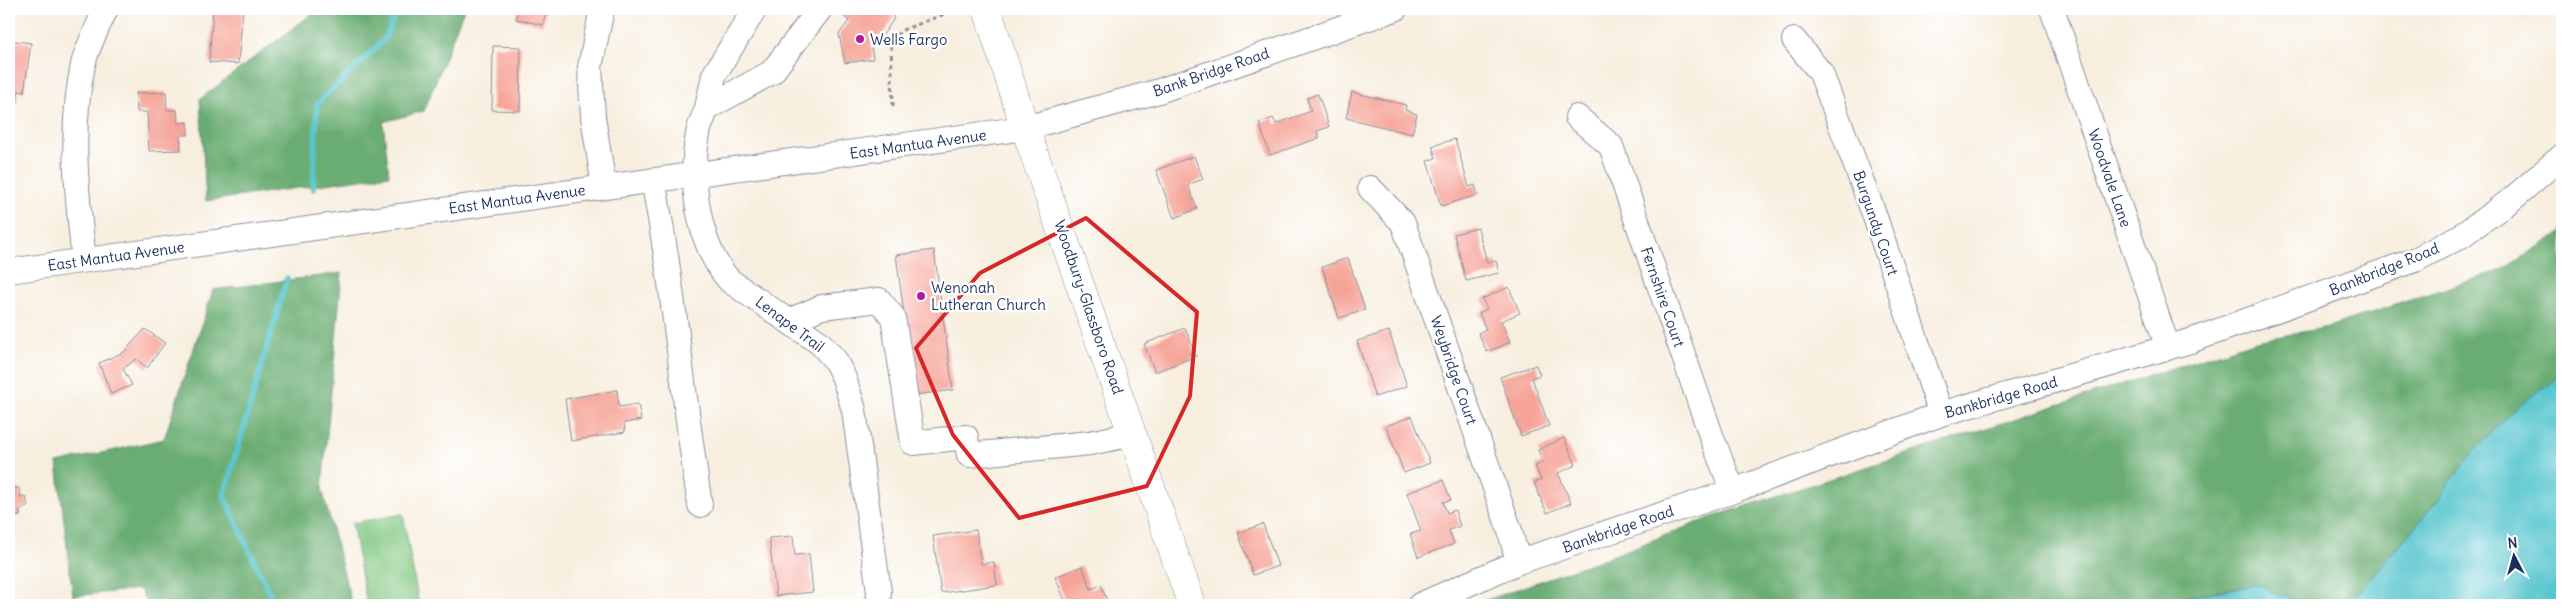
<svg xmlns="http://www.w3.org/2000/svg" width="2571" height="614" viewBox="0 0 2571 614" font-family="Delius,sans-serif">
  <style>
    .green { fill: #84c984; stroke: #507c71 }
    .forest { fill: #6bad72; stroke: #436e68 }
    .water { fill: #59c6cf; stroke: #3a7a96 }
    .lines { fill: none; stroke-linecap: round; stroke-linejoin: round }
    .stream { stroke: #59c6cf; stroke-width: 5.5 }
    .building { fill: #f6a498 }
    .minor-casing { stroke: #898e9e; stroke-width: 26 }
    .major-casing { stroke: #898e9e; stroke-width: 29 }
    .path { stroke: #898e9e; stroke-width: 3; stroke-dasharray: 4 4; stroke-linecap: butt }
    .minor { stroke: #fff; stroke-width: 24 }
    .major { stroke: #fff; stroke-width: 28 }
    .marked { fill: none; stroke: #d62828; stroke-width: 4; stroke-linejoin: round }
    .poi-dot { fill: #b5179e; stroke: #fff; stroke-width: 2 }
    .labels { text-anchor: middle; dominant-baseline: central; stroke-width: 5; stroke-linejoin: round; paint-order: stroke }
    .poi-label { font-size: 15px; fill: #1b2f5e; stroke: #fff; text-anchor: start }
    .street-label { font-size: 15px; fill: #1b2f5e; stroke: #fff }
  </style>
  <rect width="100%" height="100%" fill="#fff"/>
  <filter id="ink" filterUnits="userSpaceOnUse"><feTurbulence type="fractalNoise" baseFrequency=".02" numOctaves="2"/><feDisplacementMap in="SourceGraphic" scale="10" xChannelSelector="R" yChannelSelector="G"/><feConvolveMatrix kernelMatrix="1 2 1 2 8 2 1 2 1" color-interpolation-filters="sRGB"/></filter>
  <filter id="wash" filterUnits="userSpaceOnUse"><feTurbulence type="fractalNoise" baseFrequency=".0096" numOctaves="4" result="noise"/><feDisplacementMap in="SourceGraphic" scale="20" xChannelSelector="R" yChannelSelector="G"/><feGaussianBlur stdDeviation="1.12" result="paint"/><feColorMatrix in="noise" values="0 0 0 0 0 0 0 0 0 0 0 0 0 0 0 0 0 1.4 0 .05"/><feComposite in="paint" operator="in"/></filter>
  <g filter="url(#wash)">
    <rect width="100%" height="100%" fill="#f7eede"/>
    <path class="green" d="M403,514L419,605H367L352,523Z"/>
    <path class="forest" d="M318,9H464L424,111L383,122L389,175L206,201L200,99Z
      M2562,232V375L2516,409L2348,605H2317L2246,586L2138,605H1472L1617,554L1709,518L2256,341L2328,327L2502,270Z
      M342,273L322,489L352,605H147L140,589L73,596L57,463L164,439L213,290Z"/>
    <path class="water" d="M2562,375V605H2348L2438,500C2459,466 2487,437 2516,409C2529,396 2547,386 2562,375Z
      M2256,585L2264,586L2273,593L2317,605H2138Z"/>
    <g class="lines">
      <path class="stream" d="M313,189L317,104L385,39L397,9
        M275,605L224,496L287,278"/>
    </g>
    <g id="blocks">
      <path class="building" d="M213,9H243L238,64L209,62Z
        M518,9H546L543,25L516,19Z
        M835,9H903L894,12L893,20L876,45L871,44L873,59L845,63L839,34L849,21Z
        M9,40L31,43L24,92L18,91L17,103L9,102Z
        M493,46L521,47L520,111L492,110Z
        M166,92L167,110H177L178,123L188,122V135H180L181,150L149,151L147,112H137L136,93Z
        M1352,92L1406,105L1405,110L1417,114L1412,134L1346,118Z
        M1318,94L1329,127L1317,131L1319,138L1270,155L1259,123L1273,118L1276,124L1311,111L1307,98Z
        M1455,139L1469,187L1475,185L1478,195L1441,206L1427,161L1436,158L1432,146Z
        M1194,156L1203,179L1188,185L1197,209L1174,218L1156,170Z
        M9,164L13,186L9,187Z
        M1478,228L1487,263L1496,261L1499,273L1466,281L1454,234Z
        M934,250L953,390L915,395L896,255Z
        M1348,258L1365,310L1339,318L1322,267Z
        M1509,287L1520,313L1501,321L1510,342L1487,352L1478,333L1486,329L1479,313L1487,309L1482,299Z
        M1185,328L1196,356L1155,372L1144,344Z
        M145,329L165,343L147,368L136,359L123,369L132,385L111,394L99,363L124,352Z
        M1389,331L1407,386L1375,397L1357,341Z
        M1536,365L1540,375L1532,378L1549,426L1521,436L1500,377Z
        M617,390L619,407L638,404L641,420L624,423L625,432L571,441L565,399Z
        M1412,416L1430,463L1404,473L1386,426Z
        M1564,438L1576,465L1558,473L1571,503L1547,513L1534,483L1541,480L1535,466L1543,463L1538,450Z
        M1443,480L1451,500L1443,502L1447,513L1455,510L1460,526L1449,530L1454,544L1418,557L1410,534L1421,531L1407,493Z
        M19,488L21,497H26L28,506L20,509V516L9,517V489Z
        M1263,524L1278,566L1253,575L1238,533Z
        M976,530L981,564L994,562L997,585L941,593L933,536Z
        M793,536L795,555L809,554L813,592L776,596L769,538Z
        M1082,566L1091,589L1101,585L1109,605H1067L1055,577Z"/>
    </g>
  </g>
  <g filter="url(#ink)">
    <use href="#blocks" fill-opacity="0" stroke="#898e9e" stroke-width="1"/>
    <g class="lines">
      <g class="minor-casing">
        <path id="minor" d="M602,9L590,67L593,117L604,187
          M820,9L772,72L707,108C704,117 699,125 698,134C689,179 698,247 730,281L820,343L835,360L844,378L854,410L879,592L878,605
          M2052,9L2168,348
          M1794,40L1821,73L1874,214L1941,414
          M707,108L714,75L755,9
          M1577,117L1611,146L1712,438L1733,491
          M653,180C674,288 683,397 700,505
          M1370,188L1403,223L1510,531L1518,562
          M84,260C77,195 69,130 83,65C87,47 98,26 106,9
          M9,271L1025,128L1159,91L1395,9
          M788,321L822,307L879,300L893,317L913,443L966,437L969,455L1090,443L1133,434
          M1420,605L1518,562L1733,491L1941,414L2190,341L2415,260L2461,236L2511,200L2562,156"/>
      </g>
      <g class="major-casing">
        <path id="major" d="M987,9L1025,128L1192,605"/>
      </g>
      <path class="path" d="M893,106L891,45L900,31L950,12"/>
      <use href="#minor" class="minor"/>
      <use href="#major" class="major"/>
    </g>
  </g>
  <path class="marked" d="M1086,218L1197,312L1190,396L1147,486L1019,518L953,435L916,348L980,273Z"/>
  <g class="poi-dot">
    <circle cx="860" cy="39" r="5"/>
    <circle cx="921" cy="296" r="5"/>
  </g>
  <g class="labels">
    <g class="poi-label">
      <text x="870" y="39">Wells Fargo</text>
      <text x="931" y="287">Wenonah<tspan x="931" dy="17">Lutheran Church</tspan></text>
    </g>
    <g class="street-label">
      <text transform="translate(1211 72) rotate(-19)">Bank Bridge Road</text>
      <text transform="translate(918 144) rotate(-8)">East Mantua Avenue</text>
      <text transform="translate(2110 178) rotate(71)">Woodvale Lane</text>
      <text transform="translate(517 199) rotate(-8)">East Mantua Avenue</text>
      <text transform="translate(1876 223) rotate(71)">Burgundy Court</text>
      <text transform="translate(116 256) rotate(-8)">East Mantua Avenue</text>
      <text transform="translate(2384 269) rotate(-22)">Bankbridge Road</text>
      <text transform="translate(1663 297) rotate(71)">Fernshire Court</text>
      <text transform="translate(1089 307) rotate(71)">Woodbury-Glassboro Road</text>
      <text transform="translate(790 324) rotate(37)">Lenape Trail</text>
      <text transform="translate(1454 370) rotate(71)">Weybridge Court</text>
      <text transform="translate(2001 397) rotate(-16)">Bankbridge Road</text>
      <text transform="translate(1618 529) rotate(-19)">Bankbridge Road</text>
    </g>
  </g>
  <rect width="2571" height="614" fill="none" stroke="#fff" stroke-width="30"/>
  <g transform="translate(2514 556) rotate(354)" stroke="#ffffff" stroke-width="4" paint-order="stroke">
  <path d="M0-4L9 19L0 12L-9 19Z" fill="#1b2f5e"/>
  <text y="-8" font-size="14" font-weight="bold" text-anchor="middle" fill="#1b2f5e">N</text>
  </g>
</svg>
